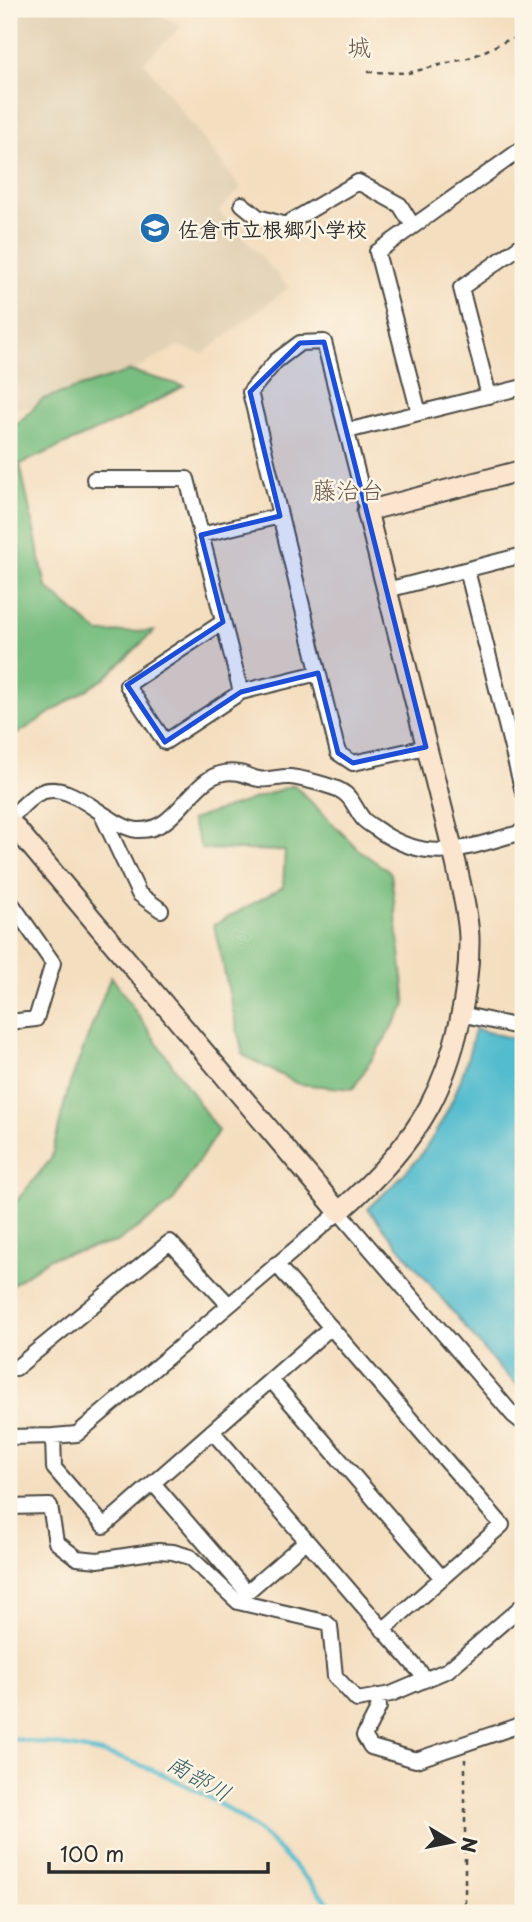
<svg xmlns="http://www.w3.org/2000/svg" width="532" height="1922" viewBox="0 0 532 1922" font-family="'Playpen Sans','Klee One',sans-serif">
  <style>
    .built { fill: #e2d1b4 }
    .forest { fill: #79be81; stroke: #527456; stroke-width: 2 }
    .water { fill: #52bcce; stroke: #3e747c; stroke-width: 2 }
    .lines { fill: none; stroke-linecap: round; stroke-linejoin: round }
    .stream { stroke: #52bcce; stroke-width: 4.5 }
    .street-casing { stroke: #494641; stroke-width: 18 }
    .secondary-casing { stroke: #494641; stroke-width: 23 }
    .path { stroke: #494641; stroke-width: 2.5; stroke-dasharray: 5 5; stroke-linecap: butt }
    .street { stroke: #fff; stroke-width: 14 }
    .secondary { stroke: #fbe5cf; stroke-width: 19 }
    .marked { fill: #1d4ed8; fill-opacity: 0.2; stroke: #1d4ed8; stroke-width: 5; stroke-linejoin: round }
    .labels { text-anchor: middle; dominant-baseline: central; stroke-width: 5; stroke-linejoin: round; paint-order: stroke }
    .poi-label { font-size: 21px; font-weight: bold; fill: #2b2b2b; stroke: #fcf5e5; text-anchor: start }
    .water-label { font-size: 23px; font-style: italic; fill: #395e64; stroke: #fcf5e5 }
    .quarter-label { font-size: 24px; fill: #6a584d; stroke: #fcf5e5 }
  </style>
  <rect width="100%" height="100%" fill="#fcf5e5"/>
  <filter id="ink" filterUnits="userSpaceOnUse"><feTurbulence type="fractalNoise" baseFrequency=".0143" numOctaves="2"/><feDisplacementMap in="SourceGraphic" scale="14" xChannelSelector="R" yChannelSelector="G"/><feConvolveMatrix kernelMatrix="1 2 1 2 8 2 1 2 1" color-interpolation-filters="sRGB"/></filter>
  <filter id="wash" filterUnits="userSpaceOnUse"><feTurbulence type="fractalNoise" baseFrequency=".00686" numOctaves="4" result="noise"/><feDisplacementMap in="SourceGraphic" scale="28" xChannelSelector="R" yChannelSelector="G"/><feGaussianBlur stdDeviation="1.57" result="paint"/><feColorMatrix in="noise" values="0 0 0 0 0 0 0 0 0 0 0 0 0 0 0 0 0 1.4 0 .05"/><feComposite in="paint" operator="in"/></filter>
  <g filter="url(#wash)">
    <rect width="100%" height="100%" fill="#f4dec0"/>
    <path class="built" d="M9,9H146L182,26L144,62L241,188L219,211L289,287L203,354L177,346L75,404L15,408L9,405Z"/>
    <path class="forest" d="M130,371L184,386L125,418L20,464L46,587L99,633L154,631L105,678L17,734L9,723V644L11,640L19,548L9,531V432L43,399Z
      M294,785L359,850L391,873L406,1005L353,1089L298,1084L243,1055L214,925L283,887L285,851L202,849L191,820Z
      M111,976L218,1131L171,1204L117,1242L50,1258L9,1287V1210L51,1159L68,1089Z"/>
    <path class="water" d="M475,1029L523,1041V1390L499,1368L368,1209C387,1190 409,1172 425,1149C450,1113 466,1072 475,1029Z"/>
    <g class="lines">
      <path class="stream" d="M9,1738C50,1745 95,1748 135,1763C174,1777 233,1808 264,1836C290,1860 314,1887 338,1913"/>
    </g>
  </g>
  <g filter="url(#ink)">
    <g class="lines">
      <g class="street-casing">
        <path id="street" d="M242,204L258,217L285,225L358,182L400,205L413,226
          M489,396L461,288L523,244
          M419,413L377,252L523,148
          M347,431L523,387
          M94,479H187L241,692
          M367,511L324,342L300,343L276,361L250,392L338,753L353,763L426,747
          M201,535L280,516
          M467,570L523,792
          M387,590L523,555
          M223,622L127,685L165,742L241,692L318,673
          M101,813L139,894L161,910
          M9,819C18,811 27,800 37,794C61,780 88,805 108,817C117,823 127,829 137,830C183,833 192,764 239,773C245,774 252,778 259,779C269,781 280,776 290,777C301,778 333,786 341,791C353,797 355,810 364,820C368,824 376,828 381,832C432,866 470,846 523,832
          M9,900L53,963L36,1019L9,1022
          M461,1014L523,1028
          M276,1264L502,1525L383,1630
          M9,1368H16L170,1242L229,1305
          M271,1380L442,1578
          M212,1431L426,1679
          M53,1436L54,1468L104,1526L331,1327
          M9,1437L53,1436L77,1434L339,1212L513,1415L523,1423
          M153,1483L247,1592L306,1541
          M9,1507L50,1506L56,1542L77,1558L98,1560L158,1551L173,1552L190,1557L238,1602L325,1622L330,1626L335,1676L357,1700L391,1694L448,1670L523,1605
          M378,1696L379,1707L364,1736L371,1747L416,1760L523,1724"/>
      </g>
      <g class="secondary-casing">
        <path id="secondary" d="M9,820L339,1212C372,1183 408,1146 429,1107C455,1059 470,991 469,937C468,912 461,887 456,863L367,511L523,470"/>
      </g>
      <path class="path" d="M368,72L408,73L472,57L508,40L523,36
        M465,1913V1759"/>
      <use href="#street" class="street"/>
      <use href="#secondary" class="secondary"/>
    </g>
  </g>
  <path class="marked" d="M324,342L426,747L353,763L338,753L318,673L241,692L165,742L127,685L223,622L201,535L280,516L250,392L300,343Z"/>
  <defs>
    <g id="school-disc" transform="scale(1.575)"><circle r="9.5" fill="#1f6fb2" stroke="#fcf5e5"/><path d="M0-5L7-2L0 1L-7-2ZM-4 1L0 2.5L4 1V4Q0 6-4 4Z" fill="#fff"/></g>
  </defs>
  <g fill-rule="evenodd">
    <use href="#school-disc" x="155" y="228"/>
  </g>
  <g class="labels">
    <g class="poi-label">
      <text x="178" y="228">佐倉市立根郷小学校</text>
    </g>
    <g class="water-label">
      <text transform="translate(200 1777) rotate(30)">南部川</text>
    </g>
    <g class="quarter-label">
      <text x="359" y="46">城</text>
      <text x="348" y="489">藤治台</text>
    </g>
  </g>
  <rect width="532" height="1922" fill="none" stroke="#fcf5e5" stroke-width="35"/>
  <g transform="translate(452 1842) rotate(100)" stroke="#fcf5e5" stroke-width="5" paint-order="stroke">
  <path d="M0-5L12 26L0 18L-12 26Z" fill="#2b2b2b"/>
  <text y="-10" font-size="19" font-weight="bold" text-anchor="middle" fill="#2b2b2b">N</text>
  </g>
  <path d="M49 1862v10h219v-10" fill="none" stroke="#2b2b2b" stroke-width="3.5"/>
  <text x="60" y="1862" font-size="21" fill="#2b2b2b" stroke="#fcf5e5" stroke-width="5" paint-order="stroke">100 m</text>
</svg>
